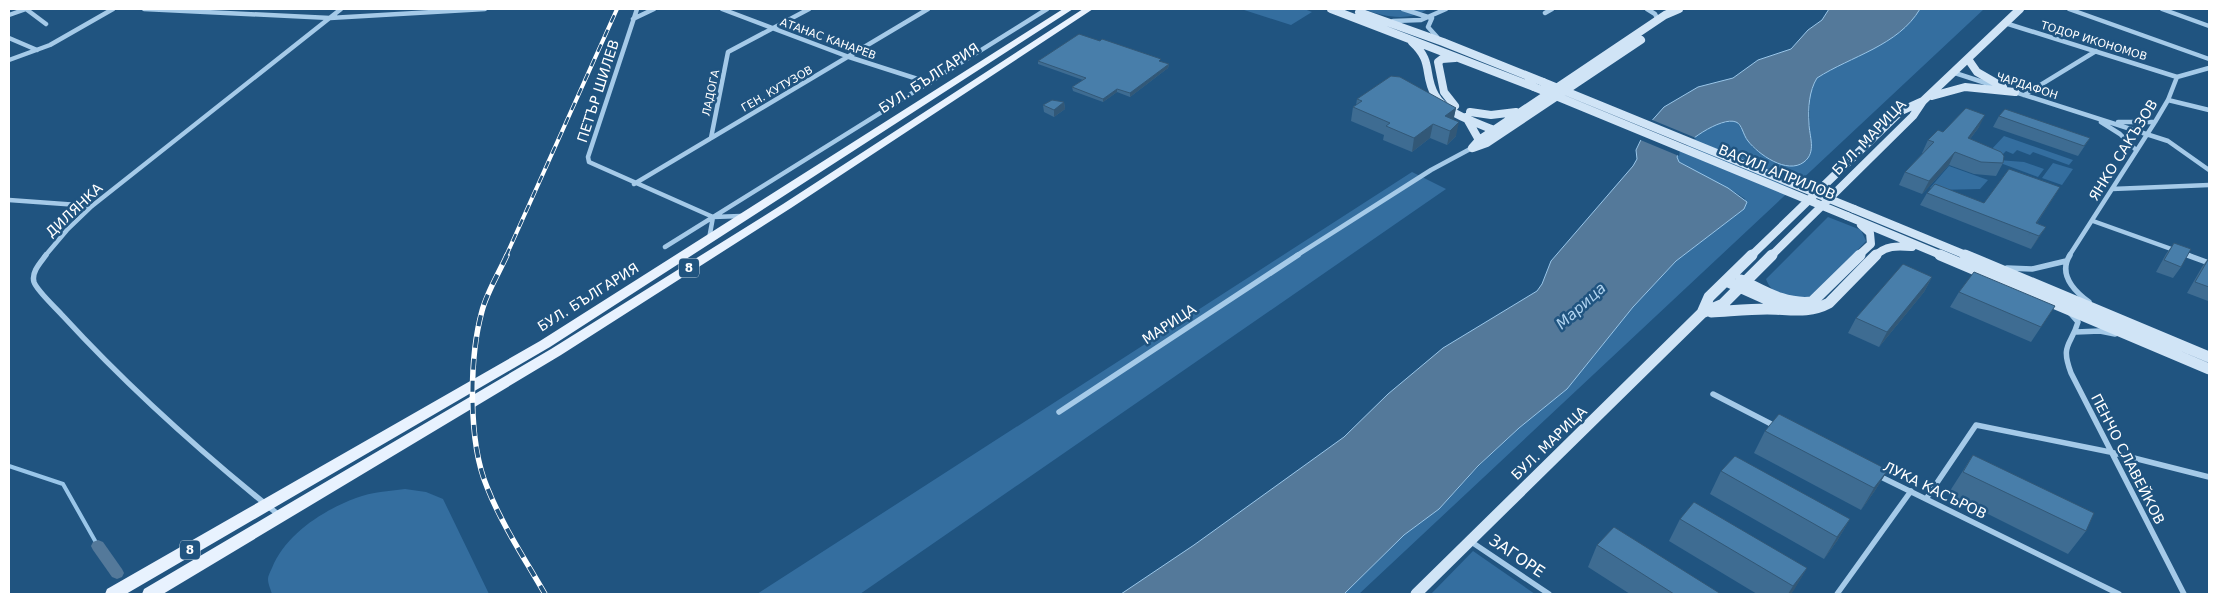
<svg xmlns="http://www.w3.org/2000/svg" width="2218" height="603" viewBox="0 0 2218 603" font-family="'DejaVu Sans',sans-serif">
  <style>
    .green { fill: #346e9f }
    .water { fill: #54799a; stroke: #99c6e9 }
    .pier { fill: #205480 }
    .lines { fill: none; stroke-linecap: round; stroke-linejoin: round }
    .stream { stroke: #99c6e9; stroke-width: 4 }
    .canal { fill: #54799a; fill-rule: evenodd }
    .street-far1 { stroke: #a5cae8; stroke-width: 4.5 }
    .street { stroke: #a5cae8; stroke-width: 5.5 }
    .secondary-far1 { stroke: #d0e4f6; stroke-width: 8 }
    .secondary { stroke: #d0e4f6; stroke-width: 11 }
    .primary { fill: #e8f2fe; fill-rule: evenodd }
    .rail-far1-casing { stroke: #fff; stroke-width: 4 }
    .rail-casing { stroke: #fff; stroke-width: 5.5 }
    .rail-far1 { stroke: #205480; stroke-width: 2.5; stroke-dasharray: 8; stroke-linecap: butt }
    .rail { stroke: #205480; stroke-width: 4; stroke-dasharray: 11; stroke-linecap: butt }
    .secondary-bridge { stroke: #d0e4f6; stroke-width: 8 }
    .wall { fill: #3e6c92 }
    .shaded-wall { fill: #325877 }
    .building { fill: #487eaa; stroke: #325877 }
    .labels { text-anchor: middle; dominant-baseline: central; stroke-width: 5; stroke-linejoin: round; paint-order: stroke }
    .far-street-label { font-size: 11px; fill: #fff; stroke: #205480 }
    .shield { fill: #205480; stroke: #bcccd9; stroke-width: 1 }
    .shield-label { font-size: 12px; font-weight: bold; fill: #fff }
    .street-label { font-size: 14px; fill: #fff; stroke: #205480 }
    .water-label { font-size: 15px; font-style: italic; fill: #b1d4f0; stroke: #205480 }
    .near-street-label { font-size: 16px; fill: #fff; stroke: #205480 }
  </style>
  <rect width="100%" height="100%" fill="#205480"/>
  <path class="green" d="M1241,9H1304L1312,12L1291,25Z
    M1363,9H1428C1407,22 1386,17 1363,9Z
    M1920,9H1984L1359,594H1344L1404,535L1439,509L1479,466L1519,428L1567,389L1633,307L1676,261L1744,209L1745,199L1738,194L1679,162L1677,157C1681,140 1721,118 1737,122L1754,149L1782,164L1792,166L1810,132V94L1817,78C1851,56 1899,45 1920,9Z
    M2004,136L2073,160L2069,165L2033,152L2030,155L2017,150L2013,154L2006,151L2002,155L1990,151Z
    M1998,160L2024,162L2044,169L2038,177L2003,164Z
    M2053,163L2073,169L2062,185L2042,178Z
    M1949,166L1988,180L1980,189L1935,190L1930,188Z
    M1412,172L1446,189L860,594H757Z
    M1828,217L1861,230L1866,241L1814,297C1798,301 1772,298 1766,279Z
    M405,489L426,492L443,499L489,594H272C271,590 268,584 268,579C268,576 270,572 272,568C286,534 322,511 356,498C372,492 389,491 405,489Z
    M1473,551L1532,592L1535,594H1431Z"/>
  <path class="water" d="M1829,9H1920C1898,46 1851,56 1817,78C1809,91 1808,108 1809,123C1809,136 1817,152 1804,162C1787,175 1758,154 1748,141C1743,135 1742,124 1736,122C1722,116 1681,143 1677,157L1679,162L1728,188L1747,202L1744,209L1676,261L1633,307L1567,389L1519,428L1478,466L1439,509L1404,535L1344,594H1121L1194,545L1344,437L1388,394L1443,348L1537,291L1542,284L1551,261L1633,166L1637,159L1636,150L1648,125L1664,107L1698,87L1733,78L1758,60L1791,49L1808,30L1822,20Z"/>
  <path class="pier" d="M1650,119L1696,138L1680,152L1679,156L1638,139Z"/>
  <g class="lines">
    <path class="stream" d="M9,466L63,484L98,546"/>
    <path class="canal" d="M98,540L103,542L122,569L124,573L122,577L117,579L112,577L93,550L91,546L93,542Z"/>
    <path class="street-far1" d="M26,9L46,24
      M144,9L330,18L485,9
      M637,9L588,157L589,162L713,217L741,216
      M722,9L849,57L930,83
      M1403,9L1431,18
      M1647,9L1655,14L1658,20
      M2069,9L2209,59
      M2162,9L2209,26
      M1545,13L1552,9
      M9,15L26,9
      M1432,18L1428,27L1437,37
      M633,19L654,9
      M1393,21L1421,20L1446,9
      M2005,23L2177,77
      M9,38L37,50
      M9,60L50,45L113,9
      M1955,73L1995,86
      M2177,77L2209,68
      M2012,91L2168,141L2209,170
      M2024,95L2096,51
      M2168,100L2209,110
      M2101,122L2120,134L2136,150
      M2118,122H2155
      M711,138L728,52L809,9
      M634,184L928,9
      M2112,189L2209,185
      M9,200L92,206
      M2093,221L2191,256
      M709,239L713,217
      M665,247L1047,9
      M45,256L67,230L92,206L341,9
      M1296,256L1431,170L1472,148
      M2069,256L2155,122L2168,100L2177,77"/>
    <path class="street" d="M46,255C41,262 31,272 34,282C37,291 56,308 63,316C129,388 203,454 279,515
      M2070,255C2058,274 2074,291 2089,302
      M2187,255L2209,263
      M2007,268L2032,269L2066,261
      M2071,314L2078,322C2071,346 2060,344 2071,373L2184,594
      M2076,332L2100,331L2115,334
      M1713,394L1777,427
      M1059,412L1298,255
      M1877,475L2119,594
      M1926,499L1976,425L2110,452L2209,477
      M1470,541L1549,594
      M1837,594L1911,491"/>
    <path class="secondary-far1" d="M1331,9L1534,87
      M1359,12L1443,42L1543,82
      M1412,42C1434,62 1423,74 1435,95C1446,115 1479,123 1499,132
      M1455,58L1442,59L1438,62L1444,92L1455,106
      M1968,59L1977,72L2003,87
      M1932,96L1965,87L2015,92
      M1470,112L1491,115L1516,112
      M1466,117L1479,140
      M1472,148L1479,140L1665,15L1679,9
      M1473,148L1487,143L1641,40
      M1854,209L1968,256
      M1847,216L1943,256
      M1751,256L1901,111L1923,101
      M1771,256L1913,116L1923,101L2020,9
      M1858,256L1871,244L1870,233L1861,225
      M1875,256C1886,245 1897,246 1912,247"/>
    <path class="secondary" d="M1940,255L2209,369
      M1965,255L2209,357
      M1741,280C1764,291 1785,305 1812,302L1860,255
      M1726,281L1784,307
      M1711,312C1730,311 1748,309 1767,309C1789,309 1809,314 1829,303L1876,255
      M1702,313L1709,297L1752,255
      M1416,594L1702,313L1723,304L1772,255"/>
    <path class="primary" d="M1063,9H1073L550,347L126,594H105L107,589L540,341Z
      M1083,9H1093L791,208L561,355L163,594H142L144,589L551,349L783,204Z"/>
    <g class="rail-far1-casing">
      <path id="rail-far1" d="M506,256L617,9"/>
    </g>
    <g class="rail-casing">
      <path id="rail" d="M507,255C499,273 487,292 482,311C469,358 468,442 487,487C502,525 525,559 545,594"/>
    </g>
    <use href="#rail-far1" class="rail-far1"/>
    <use href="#rail" class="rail"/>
    <path class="secondary-bridge" d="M1543,82L1854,209
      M1534,87L1847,216"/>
  </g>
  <path class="wall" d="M1038,61L1161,62L1169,64L1168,68L1130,97L1117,92L1103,102L1073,91L1072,87L1083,80L1038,64Z
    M1357,99L1456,108L1453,120L1456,136L1447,145L1430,138L1412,152L1383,140L1384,135L1351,121L1353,107L1356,105Z
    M1064,102L1065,109L1054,117L1044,112L1043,105Z
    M1999,116L2090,138L2078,156L1993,127Z
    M1979,127L1970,139L2003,163L1996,176L1974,174L1949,165L1922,194L1899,185L1905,172L1923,153H1922L1928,140L1943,132Z
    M2060,187L2037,223L2046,227L2031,249L1920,205L1927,193L1984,203Z
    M2174,243L2181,267L2173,278L2156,272L2166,254Z
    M2209,257V299L2208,301L2187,293L2202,267Z
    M1932,277L1924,292L1879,347L1848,333L1856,318Z
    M1959,292L2055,306L2031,342L1950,307Z
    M1765,431L1888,470L1874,492L1861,510L1754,453Z
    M1973,455L2086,531L2068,554L1948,494Z
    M1721,471L1850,519L1837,541L1824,559L1710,494Z
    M1680,519L1807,568L1791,594H1757L1669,541Z
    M1597,545L1721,594H1630L1588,567Z"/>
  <path class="shaded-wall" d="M1169,64L1168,68L1130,97V93Z
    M1117,89V92L1103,102V99Z
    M1064,102L1065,109L1054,117V110Z
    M1456,108L1453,122L1445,116Z
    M1985,115L1979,127L1961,151L1968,138Z
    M1459,122L1456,136L1447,145L1450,131Z
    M1433,124L1430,138L1412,152L1414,138Z
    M1955,152L1949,165L1922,194L1929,181Z
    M2060,187L2052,200L2028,236L2036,223Z
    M2046,227L2038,239L2031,249L2039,236Z
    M1932,277L1924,292L1879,347L1887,332Z
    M1888,470L1874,492L1861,510L1874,488Z
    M1850,519L1837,541L1824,559L1837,537Z
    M1807,568L1794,590L1791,594H1788L1793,586Z"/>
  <path class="building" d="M1079,34L1100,41L1102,39L1161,59L1159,61L1169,64L1130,93L1117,89L1103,99L1072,87L1086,78L1038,61Z
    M1391,76L1400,77L1456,108L1445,116L1459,122L1450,131L1433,124L1414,138L1386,126L1390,123L1353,107L1362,101L1357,99Z
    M1052,100L1064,102L1054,110L1043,105Z
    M1966,108L1985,115L1968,138L2001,152L2004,156L2003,163L1981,162L1955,152L1929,181L1905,172L1934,142L1928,140L1938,130L1943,132Z
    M2005,109L2090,138L2084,146L1999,116Z
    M2009,169L2060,187L2036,223L2046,227L2039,236L1927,193L1935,184L1984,203Z
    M2174,243L2191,249L2181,267L2164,260Z
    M2209,258V287L2195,282Z
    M1903,264L1932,277L1887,332L1856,318Z
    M1974,272L2055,306L2041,327L1959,292Z
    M1779,414L1888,470L1874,488L1765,431Z
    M1973,455L2094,513L2086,531L1963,472Z
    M1735,456L1850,519L1837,537L1721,471Z
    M1694,502L1807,568L1793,586L1680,519Z
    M1614,527L1721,594H1674L1597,545Z"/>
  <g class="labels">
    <g class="far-street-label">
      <text transform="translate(828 39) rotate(20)">АТАНАС КАНАРЕВ</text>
      <text transform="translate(2094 41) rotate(17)">ТОДОР ИКОНОМОВ</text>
      <text transform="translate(2027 86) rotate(18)">ЧАРДАФОН</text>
      <text transform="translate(777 89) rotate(-30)">ГЕН. КУТУЗОВ</text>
      <text transform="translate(711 93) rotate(-78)">ЛАДОГА</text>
    </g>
    <g class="shield">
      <rect x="679" y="258.5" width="20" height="19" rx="4"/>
      <rect x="180" y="540.5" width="20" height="19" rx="4"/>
    </g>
    <g class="shield-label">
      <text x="689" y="268">8</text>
      <text x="190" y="550">8</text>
    </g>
    <g class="street-label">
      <text transform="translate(929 78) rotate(-33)">БУЛ. БЪЛГАРИЯ</text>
      <text transform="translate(598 91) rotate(-72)">ПЕТЪР ШИЛЕВ</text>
      <text transform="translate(1869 137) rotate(-46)">БУЛ. МАРИЦА</text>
      <text transform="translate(2123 150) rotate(-58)">ЯНКО САКЪЗОВ</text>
      <text transform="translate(1777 172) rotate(22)">ВАСИЛ АПРИЛОВ</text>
      <text transform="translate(74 210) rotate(-43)">ДИЛЯНКА</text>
      <text transform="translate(588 297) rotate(-32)">БУЛ. БЪЛГАРИЯ</text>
      <text transform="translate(1169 324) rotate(-33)">МАРИЦА</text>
      <text transform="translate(1549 443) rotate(-44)">БУЛ. МАРИЦА</text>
      <text transform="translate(2128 459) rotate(63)">ПЕНЧО СЛАВЕЙКОВ</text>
      <text transform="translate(1935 490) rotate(26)">ЛУКА КАСЪРОВ</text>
    </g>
    <g class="water-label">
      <text transform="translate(1581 306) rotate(-42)">Марица</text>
    </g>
    <g class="near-street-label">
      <text transform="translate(1517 556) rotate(34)">ЗАГОРЕ</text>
    </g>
  </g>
  <rect width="2218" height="603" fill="none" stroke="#ffffff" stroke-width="20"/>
</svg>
